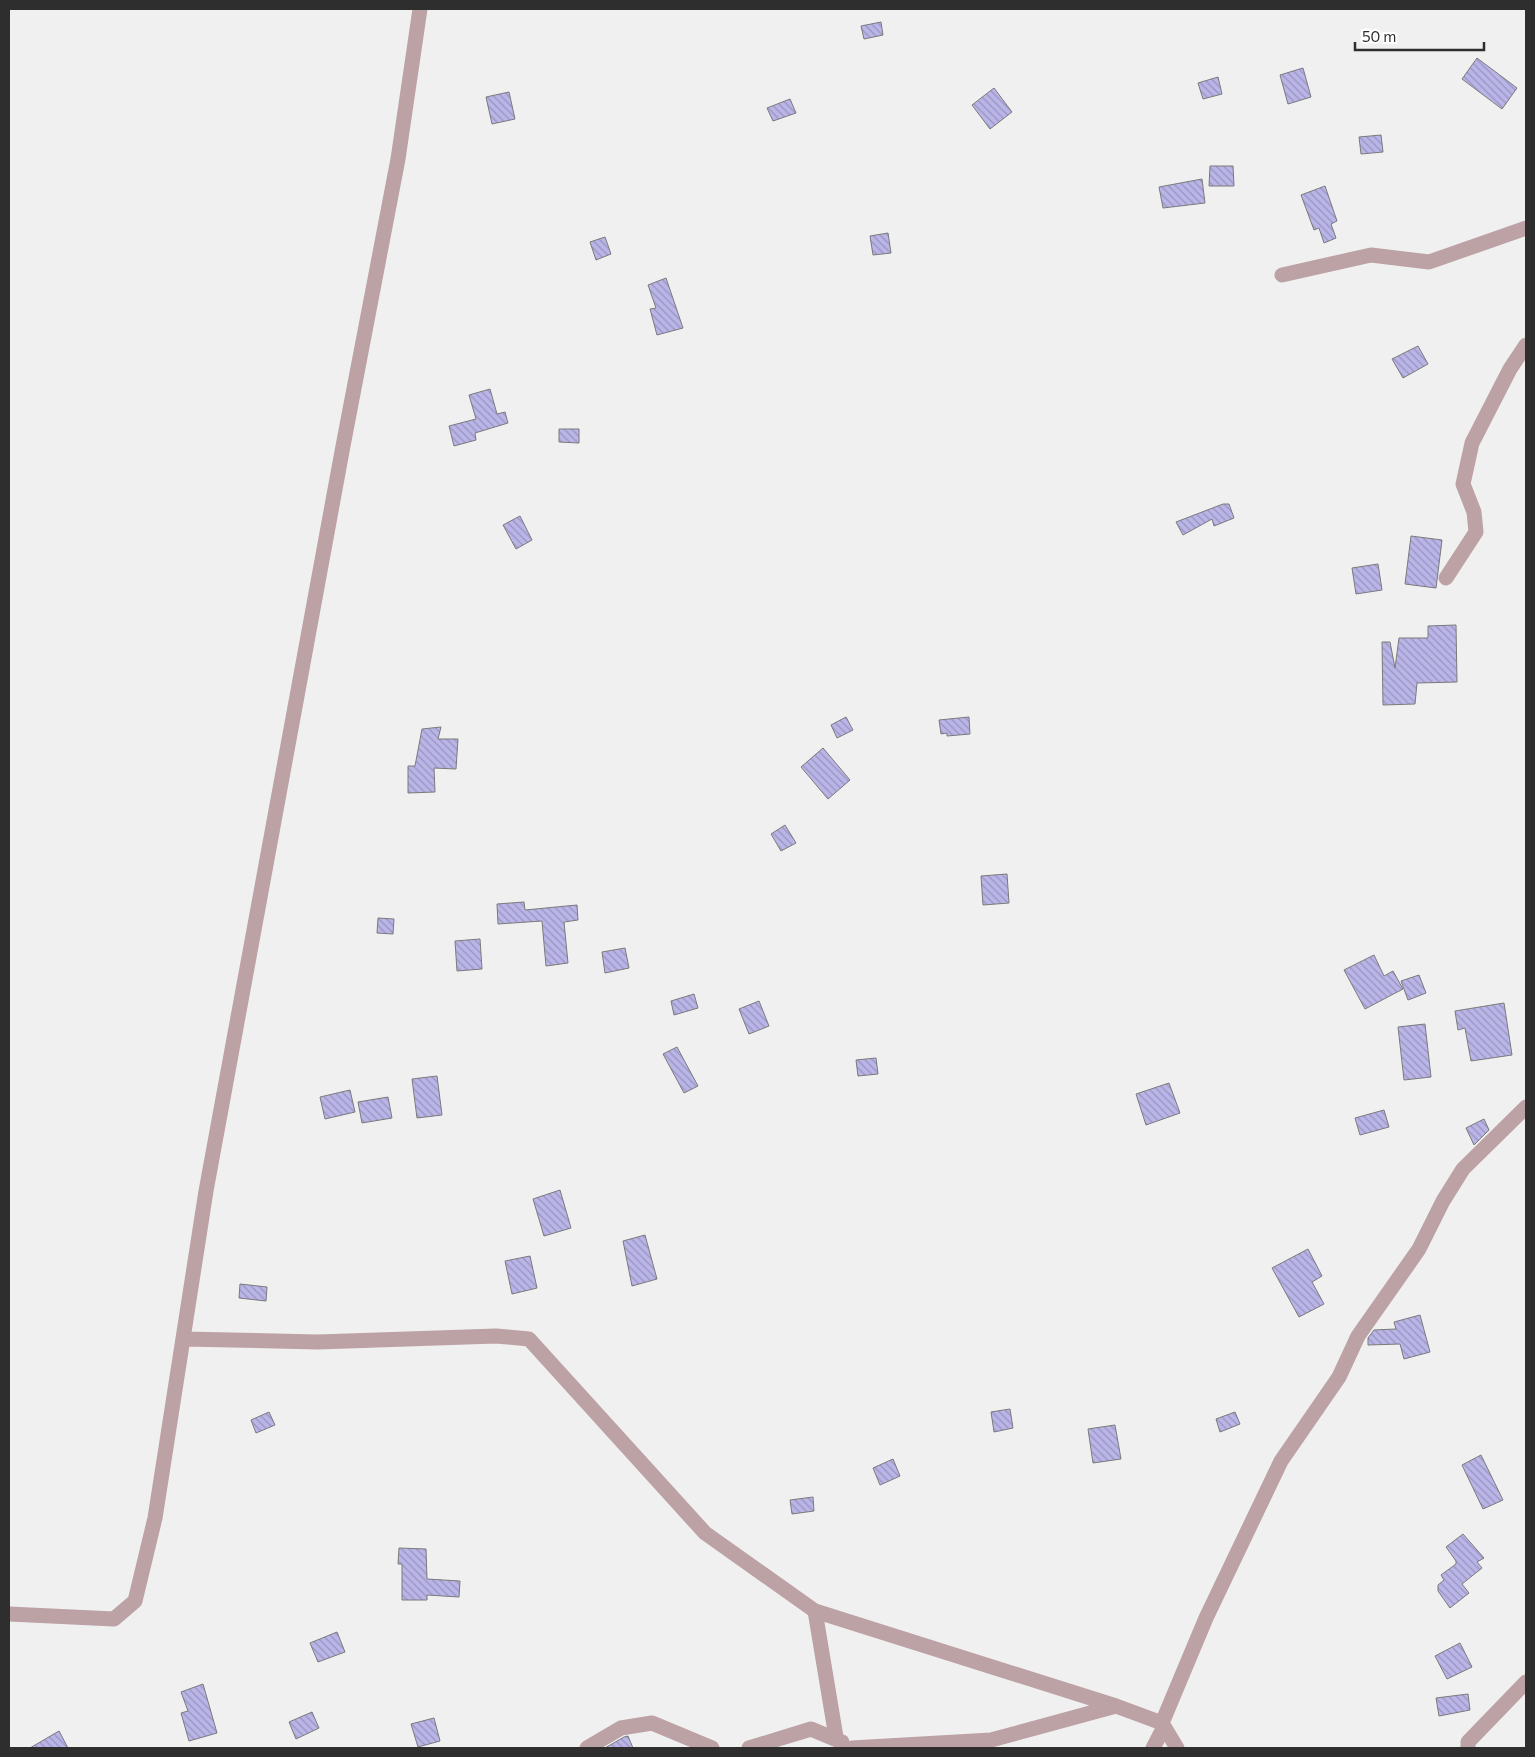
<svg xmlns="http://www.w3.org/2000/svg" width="1535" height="1757" viewBox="0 0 1535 1757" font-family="Commissioner,sans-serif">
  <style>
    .building { fill: url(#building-back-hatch); stroke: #7a7a7b }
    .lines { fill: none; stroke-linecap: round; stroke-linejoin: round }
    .street { stroke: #bca1a5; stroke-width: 15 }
  </style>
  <defs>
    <pattern id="building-back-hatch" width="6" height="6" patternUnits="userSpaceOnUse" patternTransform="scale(1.25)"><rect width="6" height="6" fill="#bab5e8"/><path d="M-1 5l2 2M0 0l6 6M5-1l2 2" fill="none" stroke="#9894bc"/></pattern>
  </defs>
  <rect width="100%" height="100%" fill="#f0f0f1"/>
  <path class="building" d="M881,22L883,35L864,39L861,26Z
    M1477,58L1517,88L1502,109L1462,79Z
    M1303,68L1311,97L1288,104L1280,75Z
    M1218,77L1222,94L1203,99L1198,83Z
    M994,88L1012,112L990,129L972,105Z
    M509,92L515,119L492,124L486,97Z
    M790,99L796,113L773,121L767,108Z
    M1381,135L1383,152L1361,154L1359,137Z
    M1210,166H1233L1234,186H1209Z
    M1202,179L1205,203L1163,208L1159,187Z
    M1325,186L1337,221L1331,224L1336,238L1324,243L1319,228L1314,230L1301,195Z
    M888,233L891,253L873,255L870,236Z
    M605,237L611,254L596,260L590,242Z
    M666,278L683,328L657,335L650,309L656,308L648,285Z
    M1418,346L1428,364L1403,378L1392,359Z
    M490,389L497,414L505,412L508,423L475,433L476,440L454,446L449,426L476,419L469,395Z
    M559,429H579V443L559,442Z
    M1223,504H1229L1234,518L1214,526L1212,519L1183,535L1176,522Z
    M520,516L532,540L516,549L503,525Z
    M1411,536L1442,540L1436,588L1405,584Z
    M1378,564L1382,590L1356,594L1352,568Z
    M1456,625L1457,682L1417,683L1415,704L1383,705L1382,642H1390L1395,668L1399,638H1428V626Z
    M846,717L853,730L837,738L831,725Z
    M969,717L970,734L947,736V733L941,734L939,720Z
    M441,727L438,739H458L456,769L434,768L435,792L408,793V766H415L422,729Z
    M823,748L850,780L828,799L801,767Z
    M785,825L796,843L781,851L771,834Z
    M1007,874L1009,903L983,905L981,876Z
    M524,902L525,910L577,905L578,920L564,922L568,963L546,966L542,921L498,924L497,904Z
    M378,918L394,919L393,934L377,933Z
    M480,939L482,969L457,971L455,941Z
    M625,948L629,968L605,973L602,952Z
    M1374,955L1384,976L1393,971L1403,989L1365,1009L1344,970Z
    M1419,975L1426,993L1408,1000L1401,981Z
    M694,994L698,1008L674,1015L671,1001Z
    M759,1001L769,1026L749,1034L739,1009Z
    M1504,1003L1512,1055L1471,1061L1465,1028L1458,1030L1455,1011Z
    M1425,1024L1431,1077L1404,1080L1398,1027Z
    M677,1047L698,1086L684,1093L663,1054Z
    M876,1058L878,1074L858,1076L856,1060Z
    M437,1076L442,1115L417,1118L412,1079Z
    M1169,1083L1180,1113L1146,1125L1136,1094Z
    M350,1090L355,1112L325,1119L320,1097Z
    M388,1097L392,1118L362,1123L358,1102Z
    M1384,1110L1389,1127L1360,1135L1355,1118Z
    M1484,1119L1489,1130L1474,1145L1466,1128Z
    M560,1190L571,1228L544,1236L533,1199Z
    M645,1235L657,1279L632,1286L623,1241Z
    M1308,1249L1322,1276L1312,1282L1324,1304L1299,1317L1272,1268Z
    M530,1256L537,1288L512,1294L505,1261Z
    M240,1284L267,1287L266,1301L239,1298Z
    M1420,1315L1430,1352L1404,1359L1400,1344L1368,1345V1338L1374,1330L1396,1329L1394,1322Z
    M1010,1409L1013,1428L994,1432L991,1412Z
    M269,1412L275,1425L256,1433L251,1420Z
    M1235,1412L1240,1424L1220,1432L1216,1419Z
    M1115,1425L1121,1459L1093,1463L1088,1429Z
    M1481,1455L1503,1500L1483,1509L1462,1465Z
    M893,1459L900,1476L880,1485L873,1468Z
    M813,1497L814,1511L792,1514L790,1500Z
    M1463,1534L1484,1558L1477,1562L1482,1568L1462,1584L1469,1593L1450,1608L1438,1591V1585L1444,1580L1441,1575L1456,1564V1561L1446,1547Z
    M399,1548L426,1549L427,1579L460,1581L459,1597L427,1595V1600H402V1564H398Z
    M337,1632L345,1652L318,1662L310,1643Z
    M1460,1643L1472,1667L1447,1679L1435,1656Z
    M203,1684L217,1733L189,1741L181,1713L188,1711L181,1692Z
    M1468,1694L1470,1710L1439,1716L1436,1698Z
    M312,1712L319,1728L296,1739L289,1722Z
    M434,1718L440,1741L418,1747L411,1724Z
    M59,1731L68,1748H30Z
    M628,1736L633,1748H605L624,1737Z"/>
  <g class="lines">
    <path class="street" d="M1282,275L1371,255L1429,262L1526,228
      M1446,578L1476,532L1474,512L1463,484L1472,443L1510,369L1526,345
      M183,1339L318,1342L496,1336L529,1339L705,1533L815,1611L1116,1706L1162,1723L1177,1748
      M815,1611L836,1737
      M9,1614L114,1619L135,1601L155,1518L206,1191L343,446L398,159L420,9
      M1162,1723L1206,1618L1281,1461L1339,1377L1358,1336L1419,1249L1443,1201L1463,1169L1526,1107
      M587,1748L621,1728L652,1723L712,1748
      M749,1748L811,1729L842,1742
      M852,1748L991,1740L1116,1706
      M1153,1748L1164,1727
      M1468,1748V1742L1526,1682"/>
  </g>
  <rect width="1535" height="1757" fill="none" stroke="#2e2e2f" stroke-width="20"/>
  <path d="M1355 42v8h129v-8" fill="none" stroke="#2e2e2f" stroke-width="2.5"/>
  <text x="1362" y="42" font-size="15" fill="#2e2e2f" stroke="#ffffff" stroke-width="4" paint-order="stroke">50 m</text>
</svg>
